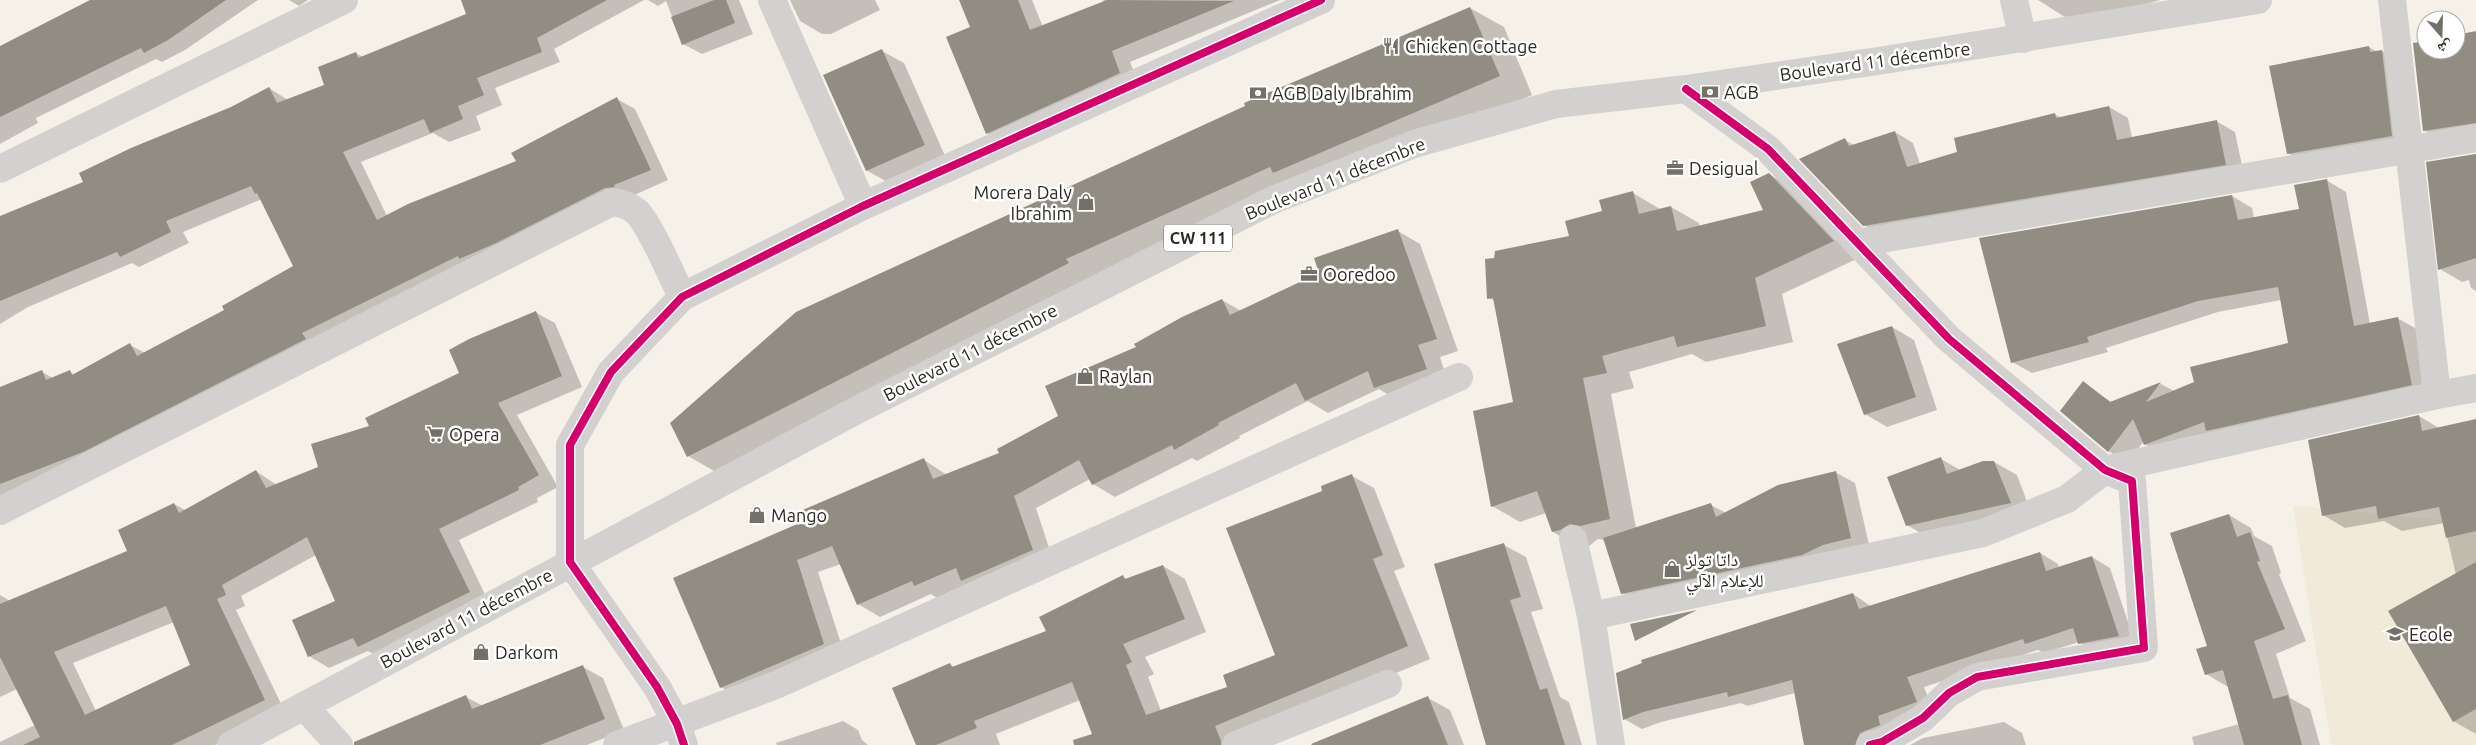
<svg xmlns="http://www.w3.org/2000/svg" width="2476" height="745" viewBox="0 0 2476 745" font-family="Ubuntu,'Noto Naskh Arabic',sans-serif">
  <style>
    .built { fill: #f1ead8 }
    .shadow { fill: #0003; fill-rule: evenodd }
    .building { fill: #918d83; fill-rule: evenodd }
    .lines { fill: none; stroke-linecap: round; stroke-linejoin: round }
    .street { stroke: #d3d1cf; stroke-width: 28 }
    .primary { stroke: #d3d1cf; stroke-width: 28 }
    .cycleway-casing { stroke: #fff; stroke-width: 11 }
    .cycleway { stroke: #d6006c; stroke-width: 8 }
    .labels { text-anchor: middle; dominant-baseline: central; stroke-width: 5; stroke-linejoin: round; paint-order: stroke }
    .shield { fill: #fff; stroke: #6c6a65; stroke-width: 1 }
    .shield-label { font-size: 16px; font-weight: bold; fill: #2d2a23 }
    .poi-label { font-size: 18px; fill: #2d2a23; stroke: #fff; text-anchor: start }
    .street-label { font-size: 18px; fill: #2d2a23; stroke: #fff }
  </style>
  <rect width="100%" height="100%" fill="#f5f1e8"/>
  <path class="built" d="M2293,506L2476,523V745H2331Z"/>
  <path class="shadow" d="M94,0H258L185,50L162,62L156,59L36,118L38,123L0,144V47Z
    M289,0H308L299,6Z
    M472,0H644L554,49L560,62L495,88L502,105L476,116L481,130L449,142L433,133L361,162L387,216L517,161L617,99L635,109L668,180L632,196L0,505V407L42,372L53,378L70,372L75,375L130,345L145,353L226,310L295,266L262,199L183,232L189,243L139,267L132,263L28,307L0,324V218L85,183L269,88L288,100L326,85L356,53L363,57L468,14Z
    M648,0H739L753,34L702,54L683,44L666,1L658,6Z
    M790,0H875L880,10L831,34H822L800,21Z
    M960,0H1032L1043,27L1104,2L1103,0H1280L1130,62L1139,84L1006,144L987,133L972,28Z
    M2038,0H2160L2143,5L2140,12L2068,19Z
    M1470,8L1504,27L1532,95L1307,191L721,475L688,456L1246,106Z
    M2476,32V142L2451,146L2424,130L2426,42V50H2456V36Z
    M2369,47L2377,52L2382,51L2404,64L2414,149L2311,166L2288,153Z
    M882,51L904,63L946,158L889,183L866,170Z
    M2109,107L2128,118L2132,138L2216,121L2235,132L2244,175L1883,236L1864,225L1845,140L1854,145L1895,132L1913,143L1920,164L1959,153L2054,114L2062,118Z
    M2476,154V291L2471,288L2469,280L2462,282L2440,269L2428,163Z
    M1769,174L1797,191L1861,257L1782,294L1793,342L1706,362L1692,354L1629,372L1634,388L1611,394L1636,528L1711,505L1726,513L1835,472L1855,483L1870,549L1641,604L1622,593L1605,540L1598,539L1589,546L1581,548L1553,532L1546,513L1520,522L1492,506L1515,402L1495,301L1488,298L1633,193L1660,209L1671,207L1699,223L1700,227L1765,211Z
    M2326,180L2346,192L2370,324L2397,318L2417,329L2431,395L2165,456L2145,444L2144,441L2128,462L2108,451L2083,383L2113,403L2161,384L2174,391L2289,344L2281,300L2218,312L2106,348L2108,352L2032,373L2012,362L2232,196L2252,208L2254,218L2300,210Z
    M1398,231L1420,244L1458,351L1440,357L1448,382L1397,400L1379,389L1328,413L1308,401L1239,436L1240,438L1197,461L1192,458L1115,497L1093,484L1090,479L1036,508L1054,563L937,598L931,594L880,617L858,604L841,564L818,572L845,656L743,700L721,687L804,522L924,460L947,475L1001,453L1060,417L1138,348L1222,300L1241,311L1321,273Z
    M535,312L555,323L582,387L517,415L558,487L537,498L538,502L459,540L489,603L379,657L368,651L329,668L309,656L337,602L316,555L241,596L245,606L236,610L285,712L215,745H0V742L35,725L17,689L0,697V595L10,601L129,551L174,504L185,510L256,471L277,485L320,468L371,427L461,373ZM174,622L192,665L96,711L73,663Z
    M1892,327L1914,340L1937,410L1887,427L1865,414Z
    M2419,416L2439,428L2476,420V734L2453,721L2456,575L2444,523L2402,531L2384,521L2345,528L2323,515Z
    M1941,459L1960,470L1994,462L2017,475L2032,515L1929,538L1907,525Z
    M1352,476L1374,488L1405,567L1394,571L1430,659L1237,739L1239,745H1098L1080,700L996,734L1000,745H917L950,665L955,667L1048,631L1123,577L1128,580L1163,566L1185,579L1206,632L1145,657L1154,674L1148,677L1161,711L1229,688L1276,656L1324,491Z
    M2229,515L2251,528L2254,536L2272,546L2281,573L2279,574L2306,641L2276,654L2290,698L2310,709L2320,745H2194L2192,737L2239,724L2228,687L2206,674Z
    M1504,545L1526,557L1543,609L1531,612L1560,697L1569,702L1582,745H1488Z
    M2040,553L2058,564L2059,568L2092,557L2110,568L2136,646L2097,653L2079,642L2044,653L2038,650L1924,687L1934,712L1876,745H1806L1795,693L1747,706L1741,703L1661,722L1642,729L1624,719L1853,594L1872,607Z
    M583,667L603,678L624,730L587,745H402L466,697L483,706Z
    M1428,698L1450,710L1464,745H1312Z
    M843,721L858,730L862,740L868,745H777L776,743Z
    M2004,722L2022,733L2026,745H1910L1923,738Z"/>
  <path class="building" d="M90,0H226L168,40L144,53L141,48L0,117V46Z
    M461,0H607L537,38L542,52L477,78L484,95L458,106L463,119L430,133L424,119L343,152L377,220L408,204L516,161L511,153L617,97L651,170L614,185L615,187L605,188L494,244L459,259L458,256L302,333L306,339L83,452L0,484V387L42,370L46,380L70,370L72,375L130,343L137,356L224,310L222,306L293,266L257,193L255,194L251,186L166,221L171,232L120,257L117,252L0,301V216L83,182L79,173L131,148L231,107L269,87L277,103L324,85L318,67L356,52L358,58L466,14Z
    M714,0H726L735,23L682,45L671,17Z
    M959,0H1018L1030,30L1107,0L1234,1L1112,51L1120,73L986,134L946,37L970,27Z
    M1470,7L1500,76L1273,173L1270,167L1066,259L1069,263L687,457L670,423L796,312L1245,106L1244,103Z
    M2476,31V123L2423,131L2413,43L2426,41V50H2456V35Z
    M2369,46L2370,52L2382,50L2392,136L2287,154L2269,66Z
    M882,49L925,145L866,171L823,75Z
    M2109,106L2117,140L2217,120L2226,165L1863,226L1799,159L1845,138L1849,146L1895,131L1907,167L1957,152L1954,138L2055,113L2056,118Z
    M2476,154V258L2438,270L2426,162Z
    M1769,173L1834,241L1755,278L1766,326L1677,347L1674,336L1602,356L1607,373L1583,378L1610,519L1580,526L1570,524L1560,530L1552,532L1537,491L1491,507L1473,411L1513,402L1493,298L1487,299L1485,259L1494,258L1495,251L1569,236L1565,221L1602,211L1599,200L1633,191L1639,214L1671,206L1677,231L1763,210L1750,182Z
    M2327,179L2354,326L2398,317L2412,385L2206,431L2204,422L2144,445L2133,419L2108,452L2060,411L2083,381L2110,402L2161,382L2146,402L2194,382L2190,367L2288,343L2278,287L2198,301L2087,337L2089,342L2011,363L1979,238L2232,195L2238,220L2299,209L2294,185Z
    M1398,229L1437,339L1418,345L1427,369L1374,388L1368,371L1305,401L1296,383L1218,423L1219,425L1174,450L1172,445L1092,485L1079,460L1014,496L1033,550L961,581L956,568L914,586L912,581L857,605L832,546L797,560L824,644L720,688L673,578L802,522L798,512L924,458L933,479L999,453L997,449L1058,416L1045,386L1136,347L1134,344L1182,317L1222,299L1230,315L1319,273L1314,258Z
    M536,311L562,376L498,403L539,475L518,487L519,490L439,529L470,592L358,647L353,638L308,657L292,620L335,601L307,537L222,585L226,595L217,599L265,700L172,745H23L40,737L0,657V604L127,551L118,530L174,503L179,513L256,470L266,488L318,467L311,444L369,426L365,418L459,373L449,350L469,339ZM166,606L190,665L85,715L54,652Z
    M1892,326L1916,397L1864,415L1837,344Z
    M2419,415L2422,431L2476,419V531L2446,538L2439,507L2378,519L2376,506L2322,516L2308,440Z
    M1941,457L1947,474L1983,461H1994L2011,503L1906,526L1887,477Z
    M1836,471L1851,538L1823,545L1802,555L1621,594L1603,538L1711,503L1716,517L1778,485Z
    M1352,474L1383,555L1373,559L1408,646L1215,726L1221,741V745H1074L1073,740L1092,734L1072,682L974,721L977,728L936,745H916L892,688L950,663L952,667L1046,631L1039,617L1123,575L1125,579L1163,565L1185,619L1123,644L1132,662L1126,665L1146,715L1227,687L1223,675L1275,655L1226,528L1322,491L1321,486Z
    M2229,514L2237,537L2250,532L2260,561L2257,562L2285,629L2254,641L2273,699L2288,695L2302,745H2244L2223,670L2205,675L2196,649L2207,646L2170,533Z
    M1504,543L1521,597L1510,600L1540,690L1547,688L1565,745H1486L1434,564Z
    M2040,552L2046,571L2092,556L2119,636L2078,644L2073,628L2025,644L2023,639L1907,677L1917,702L1878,716L1880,725L1860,733L1855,745H1804L1792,680L1728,697L1727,692L1643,712L1623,720L1616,673L1642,663L1641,660L1853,593L1859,609Z
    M2476,562V709L2453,722L2388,611Z
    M1697,610L1635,641L1630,624Z
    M583,665L605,719L540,745H354V742L466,695L472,709Z
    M1428,696L1448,745H1312L1311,744Z"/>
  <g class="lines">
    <path class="street" d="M772,0L863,206
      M2014,0L2023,39
      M2392,0L2437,395
      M1686,89L1768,149L1949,339L2105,470L2132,481L2144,648L1977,677L1949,693L1923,718L1882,742L1870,745
      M0,169L344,0
      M1857,243L2476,138
      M0,511L612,202C622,203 630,206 637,212C650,225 673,278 682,297
      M1573,539L1591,616L1611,745
      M1591,616L1983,533L2067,499L2105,470L2437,395L2476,388
      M304,706L339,745
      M617,745L776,685L1459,377
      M684,745L677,724L657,687L570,562V445L611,372L682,297L863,206L1321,0
      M1236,745L1388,684"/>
    <path class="primary" d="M231,745L859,409L1273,200L1414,144L1556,104L1686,89L1878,61L2258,0"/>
    <g class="cycleway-casing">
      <path id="cycleway" d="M1686,89L1768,149L1949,339L2105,470L2132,481L2144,648L1977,677L1949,693L1923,718L1882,742L1870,745
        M684,745L677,724L657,687L570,562V445L611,372L682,297L863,206L1321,0"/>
    </g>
    <use href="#cycleway" class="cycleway"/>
  </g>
  <defs>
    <g id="restaurant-bare" transform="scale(1.35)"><path d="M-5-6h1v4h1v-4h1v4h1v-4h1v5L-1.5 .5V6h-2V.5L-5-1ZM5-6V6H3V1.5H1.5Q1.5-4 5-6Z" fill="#737068" stroke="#fff" stroke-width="2.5" paint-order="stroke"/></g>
    <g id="bank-bare" transform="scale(1.35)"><path d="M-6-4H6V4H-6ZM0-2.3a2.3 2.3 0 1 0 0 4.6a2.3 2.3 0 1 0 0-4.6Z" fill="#737068" stroke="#fff" stroke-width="2.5" paint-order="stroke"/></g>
    <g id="office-bare" transform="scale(1.35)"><path d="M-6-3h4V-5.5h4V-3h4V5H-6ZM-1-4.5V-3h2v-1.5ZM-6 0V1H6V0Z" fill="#737068" stroke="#fff" stroke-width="2.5" paint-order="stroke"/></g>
    <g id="shop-bare" transform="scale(1.35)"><path d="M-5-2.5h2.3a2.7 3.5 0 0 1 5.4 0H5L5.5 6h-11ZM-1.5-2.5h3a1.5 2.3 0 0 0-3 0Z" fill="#737068" stroke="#fff" stroke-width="2.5" paint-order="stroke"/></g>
    <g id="supermarket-bare" transform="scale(1.35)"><path d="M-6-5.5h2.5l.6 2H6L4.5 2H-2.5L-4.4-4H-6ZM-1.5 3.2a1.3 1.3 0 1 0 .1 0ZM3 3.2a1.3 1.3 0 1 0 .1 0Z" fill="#737068" stroke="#fff" stroke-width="2.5" paint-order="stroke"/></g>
    <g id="school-bare" transform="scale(1.35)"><path d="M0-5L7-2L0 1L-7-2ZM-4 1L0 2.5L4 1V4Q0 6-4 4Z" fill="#737068" stroke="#fff" stroke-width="2.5" paint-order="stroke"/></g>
  </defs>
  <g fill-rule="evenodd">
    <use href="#restaurant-bare" x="1391" y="46"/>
    <use href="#bank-bare" x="1710" y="92"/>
    <use href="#bank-bare" x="1258" y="93"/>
    <use href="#office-bare" x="1675" y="168"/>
    <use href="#shop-bare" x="1086" y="202"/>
    <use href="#office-bare" x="1309" y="274"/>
    <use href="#shop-bare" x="1085" y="376"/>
    <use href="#supermarket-bare" x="435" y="434"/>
    <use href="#shop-bare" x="757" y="515"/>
    <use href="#shop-bare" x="1672" y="569"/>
    <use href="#school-bare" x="2395" y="634"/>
    <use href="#shop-bare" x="481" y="652"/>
  </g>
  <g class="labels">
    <rect class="shield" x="1164" y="224.5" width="68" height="27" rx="4"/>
    <g class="shield-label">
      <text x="1198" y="238">CW 111</text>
    </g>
    <g class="poi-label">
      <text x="1405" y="46">Chicken Cottage</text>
      <text x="1724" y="92">AGB</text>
      <text x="1272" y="93">AGB Daly Ibrahim</text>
      <text x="1689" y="168">Desigual</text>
      <text x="1072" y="192" text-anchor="end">Morera Daly<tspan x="1072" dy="21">Ibrahim</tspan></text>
      <text x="1323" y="274">Ooredoo</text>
      <text x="1099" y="376">Raylan</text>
      <text x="449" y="434">Opera</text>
      <text x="771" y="515">Mango</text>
      <text x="1686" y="559">داتا تولز<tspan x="1686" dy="21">للإعلام الآلي</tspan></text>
      <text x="2409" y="634">Ecole</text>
      <text x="495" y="652">Darkom</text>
    </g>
    <g class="street-label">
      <text transform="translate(1875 61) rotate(-8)">Boulevard 11 décembre</text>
      <text transform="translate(1335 178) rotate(-22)">Boulevard 11 décembre</text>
      <text transform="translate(970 352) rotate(-27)">Boulevard 11 décembre</text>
      <text transform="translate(466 618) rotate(-28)">Boulevard 11 décembre</text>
    </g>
  </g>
  <g transform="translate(2441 35) rotate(160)"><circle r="24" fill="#ffffff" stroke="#abaaa7"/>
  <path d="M0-4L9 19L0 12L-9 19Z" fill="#737068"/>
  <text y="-8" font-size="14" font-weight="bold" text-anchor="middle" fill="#2d2a23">ش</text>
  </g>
</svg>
